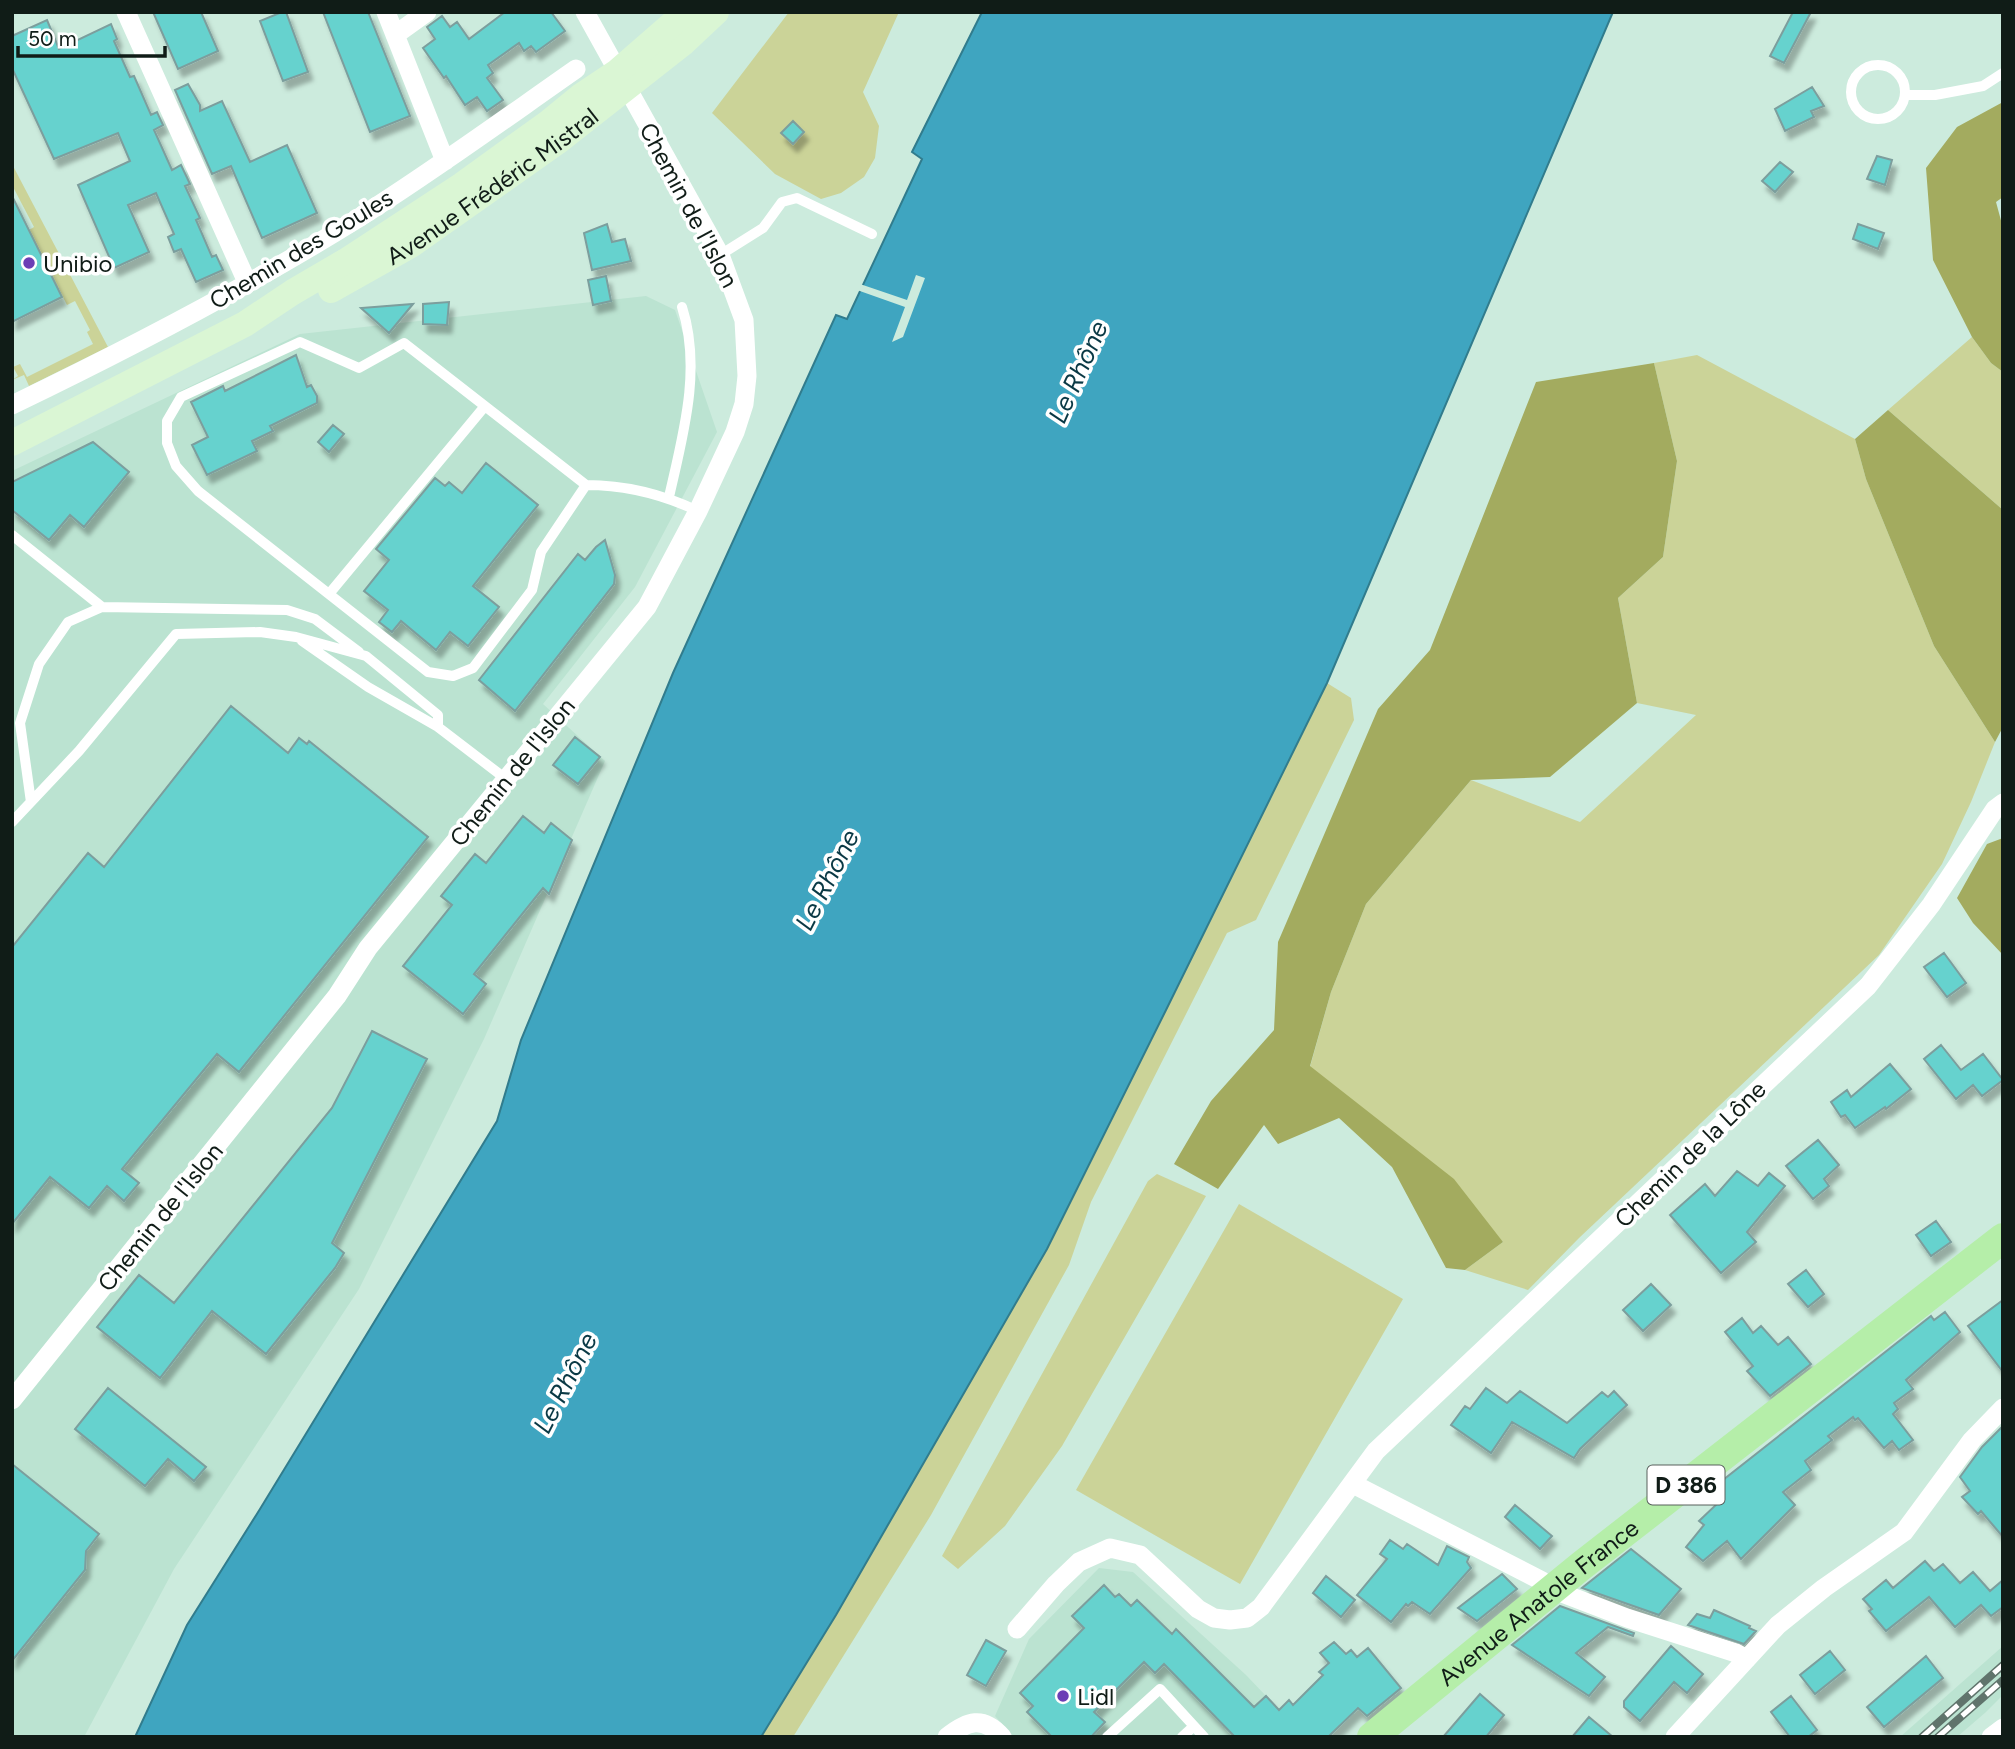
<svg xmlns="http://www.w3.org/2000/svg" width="2015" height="1749" viewBox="0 0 2015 1749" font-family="Figtree,sans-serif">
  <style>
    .built { fill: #bbe3d1 }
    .green { fill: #cbd398 }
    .forest { fill: #a3ab5f }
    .water { fill: #3fa5c0; stroke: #317c8d; stroke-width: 2 }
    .pier { fill: #ccebdd }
    .building { fill: #66d2ce; stroke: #7c9e9d; stroke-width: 2; filter: url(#shadow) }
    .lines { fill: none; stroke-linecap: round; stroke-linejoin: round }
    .service { stroke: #fff; stroke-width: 10 }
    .minor { stroke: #fff; stroke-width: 19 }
    .secondary { stroke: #daf6d4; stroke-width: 26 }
    .primary { stroke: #b5eea9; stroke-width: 30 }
    .rail-casing { stroke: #60746c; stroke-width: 8 }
    .rail { stroke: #fff; stroke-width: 5; stroke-dasharray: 16; stroke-linecap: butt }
    .poi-dot { fill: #6c3eb5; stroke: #fff; stroke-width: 2.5 }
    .labels { text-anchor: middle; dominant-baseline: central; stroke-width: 7; stroke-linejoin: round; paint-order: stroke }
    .shield { fill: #fff; stroke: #58605d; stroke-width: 2 }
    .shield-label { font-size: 23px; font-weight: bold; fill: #101c17 }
    .street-label { font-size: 24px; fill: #101c17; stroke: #fff }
    .poi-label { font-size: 24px; fill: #101c17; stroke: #fff; text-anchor: start }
    .water-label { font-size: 26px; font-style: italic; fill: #0a3945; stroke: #fff }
  </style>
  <defs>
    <filter id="shadow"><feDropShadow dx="4.5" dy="8" stdDeviation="2" flood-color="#0004"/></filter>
  </defs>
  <rect width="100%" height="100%" fill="#ccebdd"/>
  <path class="built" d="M646,296L675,310L717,432L635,587L543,704L605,761L484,1039L359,1289L174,1569L84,1737H12V471L300,334Z
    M1099,1568L1133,1572L1246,1675L1305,1737H1014L995,1716L1029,1639Z
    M2003,1646V1695L1986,1712L1957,1737H1900Z"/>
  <path class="green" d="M789,12H899L863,92L879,126L875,158L864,177L841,193L821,199L775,174L712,113Z
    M12,164L108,347L29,386L24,375L12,380L18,376L13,367L20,364L27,377L93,344L87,332L90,330L75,301L67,305L29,230L34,227L12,185Z
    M1972,337L1991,363L2003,372V510L1888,410Z
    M1697,355L1855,439L1866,479L1934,646L1995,742L1971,802L1942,864L1879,955L1579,1238L1528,1290L1465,1270L1503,1242L1310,1067L1331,992L1366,904L1471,780L1580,822L1696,715L1637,703L1618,598L1663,557L1677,461L1654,363Z
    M1327,683L1351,698L1354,720L1256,920L1227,933L1091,1202L1069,1265L931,1515L793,1737H761L836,1615L1047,1249Z
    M1157,1174L1206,1196L1062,1446L1005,1526L958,1569L942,1556L1148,1181Z
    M1239,1204L1403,1299L1240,1584L1076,1490Z"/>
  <path class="forest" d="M2003,102V197L1996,202L2003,228V372L1991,363L1972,337L1933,260L1926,168L1957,127Z
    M1654,363L1677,461L1663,557L1618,598L1637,703L1550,777L1471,780L1366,904L1331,992L1310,1066L1454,1179L1503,1242L1465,1270L1446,1268L1392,1167L1339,1118L1278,1144L1264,1125L1218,1189L1174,1164L1211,1101L1274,1030L1278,942L1378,709L1430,650L1536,382Z
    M1888,410L2003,510V727L1995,742L1934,646L1866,479L1855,439Z
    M2003,838V955L1973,923L1957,898L1987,844Z"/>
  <path class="water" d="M982,12H1613L1327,683L1166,1010L1047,1249L836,1615L761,1737H135L187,1625L260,1509L497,1121L521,1040L673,673L836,315L847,319L922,159L912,152Z"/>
  <path class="pier" d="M916,275L925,278L903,337L892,342L905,307L857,290L860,284L907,300Z"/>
  <path class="building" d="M153,12H201L218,51L178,69Z
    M282,12H286L308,72L283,81L260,21Z
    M323,12H368L410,116L370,132Z
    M505,12H551L565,31L536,52L531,46L524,51L519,43L488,65L493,73L487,78L503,100L487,111L477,97L465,105L446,76L444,78L423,48L435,39L427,27L442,16L450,27L457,22L469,39Z
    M1793,12H1811L1784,63L1770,56Z
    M47,20L59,49L111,24L117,39L114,41L130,77L134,76L151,115L157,112L163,125L154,130L172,170L181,165L190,184L185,186L200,218L196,220L212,257L216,255L223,270L196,282L181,249L174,252L168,237L174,234L156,193L128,205L149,252L114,268L78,185L130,161L118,133L54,159L12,68V36Z
    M188,84L200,105V111L222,101L250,162L287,145L317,213L262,238L231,166L212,174L175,90Z
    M1812,87L1824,106L1811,111L1814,117L1785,131L1775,109Z
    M793,121L804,132L793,144L781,133Z
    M1877,156L1892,160L1885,185L1867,179Z
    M1780,162L1793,172L1775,192L1762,181Z
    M12,196L62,297L12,322Z
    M607,224L612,242L625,239L631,261L592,270L584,233Z
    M1858,224L1884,233L1878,249L1853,239Z
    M606,276L611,301L593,305L588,280Z
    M449,302L447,325L423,324V304Z
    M413,304L389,333L361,308Z
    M296,355L307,387L311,385L317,396V403L270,426L273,431L252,441L257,451L207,475L192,445L208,437L191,402L223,386L225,391Z
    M333,425L344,434L329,452L318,442Z
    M93,442L129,472L84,527L70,515L49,540L12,510V482Z
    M486,463L538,505L473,586L499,607L468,646L450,632L436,650L401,621L392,632L379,622L388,610L364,591L389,560L376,549L435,478L445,486L449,482L462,493Z
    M605,540L615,575L614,584L515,711L479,680L578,554L585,560L596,547Z
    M231,706L288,753L299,738L307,744L309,741L428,837L239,1072L217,1054L122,1169L139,1183L124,1201L107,1186L89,1208L50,1177L12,1224V947L88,853L104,867Z
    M575,737L600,757L578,784L553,765Z
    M523,816L544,833L551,823L572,840L549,894L543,888L474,974L486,984L463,1014L403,966L452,905L441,896L475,854L486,863Z
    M1944,953L1966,983L1947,997L1924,967Z
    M372,1031L427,1059L332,1243L344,1253L335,1268L266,1354L212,1311L160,1378L97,1327L139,1275L174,1303L332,1108Z
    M1941,1045L1961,1070L1983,1054L2003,1080L1982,1096L1973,1085L1956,1099L1924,1059Z
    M1890,1064L1911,1089L1886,1109L1885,1107L1855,1128L1845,1115L1841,1117L1831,1102L1847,1090L1851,1097Z
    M1818,1140L1839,1165L1824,1179L1829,1186L1813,1199L1786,1166Z
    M1737,1171L1758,1186L1769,1173L1785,1186L1747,1232L1756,1242L1721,1273L1670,1215L1705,1184L1715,1196Z
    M1936,1221L1951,1242L1931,1256L1916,1235Z
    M1806,1270L1824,1294L1808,1307L1788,1284Z
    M1651,1284L1671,1305L1643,1331L1623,1310Z
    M2003,1300V1372L1968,1326Z
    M1945,1312L1960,1332L1906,1380L1913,1389L1894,1403L1898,1409L1893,1414L1913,1440L1899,1450L1892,1441L1884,1448L1858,1418L1855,1420L1853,1417L1828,1436L1832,1440L1805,1461L1811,1470L1783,1492L1795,1505L1741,1559L1727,1541L1703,1561L1686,1547L1704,1525L1699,1521L1718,1503L1709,1491L1931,1316L1934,1320Z
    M1742,1318L1753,1333L1761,1326L1778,1345L1788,1337L1811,1364L1770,1396L1747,1371L1753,1366L1725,1332Z
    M108,1388L206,1467L194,1481L168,1459L145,1486L75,1429Z
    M1486,1388L1507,1403L1520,1391L1567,1423L1602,1392L1608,1397L1614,1391L1627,1405L1580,1449L1574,1458L1512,1422L1491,1453L1451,1425L1465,1406L1470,1409Z
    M2003,1426V1537L1981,1511L1978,1514L1962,1497L1970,1491L1960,1477L1982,1447Z
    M12,1464L99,1534L86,1551L85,1570L12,1661Z
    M1515,1505L1552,1536L1540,1549L1505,1517Z
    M1390,1540L1403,1549L1407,1544L1438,1565L1447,1546L1469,1557L1467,1562L1471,1568L1430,1614L1412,1602L1408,1606L1406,1604L1391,1622L1357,1595L1387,1559L1380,1554Z
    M1631,1549L1681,1589L1659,1615L1582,1588Z
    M1925,1561L1934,1571L1943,1564L1960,1583L1973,1572L1990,1591L2003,1580V1607L1991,1616L1981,1605L1955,1627L1929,1597L1886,1631L1869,1611L1872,1609L1863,1599L1886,1580L1893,1588Z
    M1502,1574L1517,1589L1477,1621L1458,1608Z
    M1326,1576L1355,1600L1341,1617L1313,1593Z
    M1104,1585L1115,1597L1119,1594L1131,1606L1137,1600L1172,1634L1176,1629L1254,1707L1266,1696L1279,1710L1289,1700L1293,1705L1323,1675L1319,1672L1329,1663L1320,1653L1334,1642L1346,1654L1351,1650L1357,1657L1368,1648L1401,1688L1367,1716L1358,1708L1328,1737H1235L1164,1664L1155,1673L1144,1662L1094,1712L1105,1722L1091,1737H1052L1027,1712L1033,1706L1020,1693L1084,1628L1072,1616Z
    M1560,1606L1634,1633L1633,1636L1608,1627L1576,1653L1605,1677L1589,1696L1512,1645Z
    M1714,1610L1750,1626L1749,1628L1756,1631L1744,1644L1688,1625L1697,1614L1710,1618Z
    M986,1640L1006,1651L986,1686L967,1675Z
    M1671,1646L1703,1674L1687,1693L1674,1682L1640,1721L1624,1707V1701Z
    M1830,1651L1845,1670L1815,1694L1800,1675Z
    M1926,1656L1943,1678L1884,1727L1867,1707Z
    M1480,1694L1504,1715L1486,1737H1443Z
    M1791,1696L1817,1730L1808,1737H1790L1771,1712Z
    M1589,1717L1613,1737H1572Z"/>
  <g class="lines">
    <path class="service" d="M1851 92a27 27 0 1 1 54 0a27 27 0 1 1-54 0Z
      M1906,95H1935L1983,86L2003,73
      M720,255L763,228L782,202L797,198L872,234
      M586,485L541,552L532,590L473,668L453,676L428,672L198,491L176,466L167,443V421L181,397L300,342L359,368L404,343L586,485C625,485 662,494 698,511
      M669,497C683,435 702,369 682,307
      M12,535L102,607L287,610L315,619L359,652
      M329,594L485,406
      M302,641L368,687L438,727L506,779
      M31,802L20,723L39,664L68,622L102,607
      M12,822L79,751L176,634L260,632L296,637L366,656L438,715V727
      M1107,1737L1160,1689L1204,1737
      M1182,1737L1194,1726"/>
    <path class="minor" d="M126,12L247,282
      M386,12L445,161
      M395,35L427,12
      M12,405C130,348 246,288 357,219C432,172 503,120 576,69
      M12,1400L337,996L368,948L647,607L698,511L735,432L744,404L747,376L744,320L720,255L585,12
      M1353,1484L1542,1581L1554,1590L1627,1618L1736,1653L1747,1659
      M1017,1629L1056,1584L1079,1562L1110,1548L1140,1555L1198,1609L1214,1618L1230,1620L1247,1618L1261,1607L1376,1451L1868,986L1931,905L1995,809L2003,803
      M947,1737C967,1721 983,1715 1002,1737
      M1675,1737L1778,1625L1824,1588L1904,1532L1972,1440L2003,1408
      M1991,1737L2003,1728"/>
    <g class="secondary">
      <path id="s1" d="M331,290L411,245L557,142L683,43L716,12"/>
      <path d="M12,443L245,324L293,292L346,261L462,185L548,123L581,96L617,72L686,12"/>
    </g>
    <path class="primary" id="s2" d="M1372,1737L1581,1566L2003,1238"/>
    <g class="rail-casing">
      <path id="rail" d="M1922,1737L2003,1665
        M1938,1737L2003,1680"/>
    </g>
    <use href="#rail" class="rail"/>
  </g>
  <g class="poi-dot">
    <circle cx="29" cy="263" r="7"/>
    <circle cx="1063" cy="1696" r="7"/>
  </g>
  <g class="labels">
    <rect class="shield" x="1647.5" y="1465.5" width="77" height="39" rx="5"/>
    <g class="shield-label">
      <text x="1686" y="1485">D 386</text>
    </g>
    <g class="street-label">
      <text stroke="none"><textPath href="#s1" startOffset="192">Avenue Frédéric Mistral</textPath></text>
      <text transform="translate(689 205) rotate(62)">Chemin de l'Islon</text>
      <text transform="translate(301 249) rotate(-31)">Chemin des Goules</text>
      <text transform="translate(512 772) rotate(-51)">Chemin de l'Islon</text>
      <text transform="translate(1690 1154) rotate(-44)">Chemin de la Lône</text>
      <text transform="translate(160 1217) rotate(-51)">Chemin de l'Islon</text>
      <text stroke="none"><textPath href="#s2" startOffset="214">Avenue Anatole France</textPath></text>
    </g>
    <g class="poi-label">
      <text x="43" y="263">Unibio</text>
      <text x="1077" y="1696">Lidl</text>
    </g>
    <g class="water-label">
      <text transform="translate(1078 372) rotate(-66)">Le Rhône</text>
      <text transform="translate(827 880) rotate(-63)">Le Rhône</text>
      <text transform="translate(565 1383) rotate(-63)">Le Rhône</text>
    </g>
  </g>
  <rect width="2015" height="1749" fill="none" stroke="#101c17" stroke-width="28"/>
  <path d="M18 46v10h147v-10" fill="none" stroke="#101c17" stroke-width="3.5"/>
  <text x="28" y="46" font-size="21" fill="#101c17" stroke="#ffffff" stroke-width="5" paint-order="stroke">50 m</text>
</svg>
